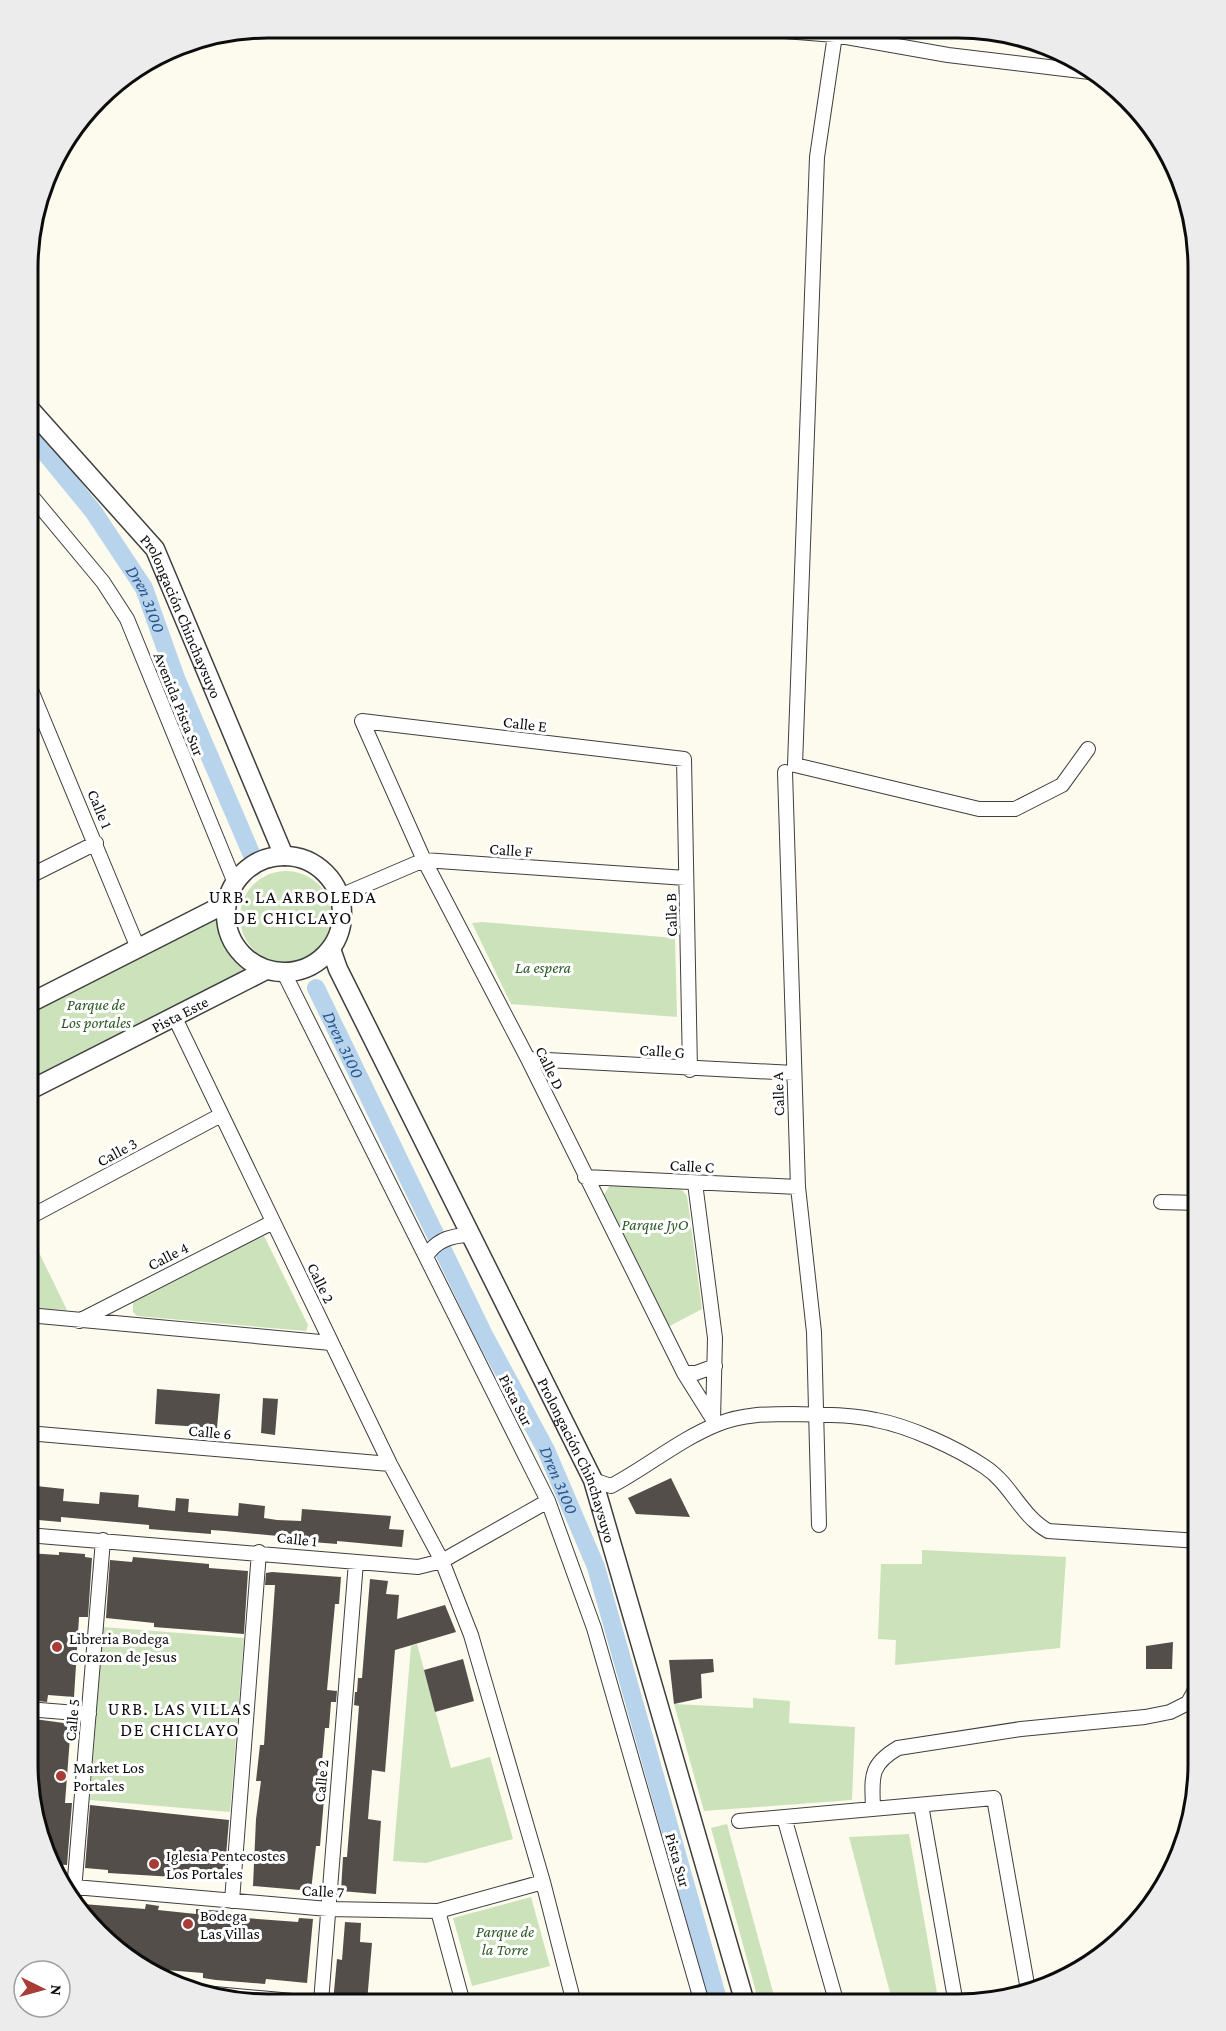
<svg xmlns="http://www.w3.org/2000/svg" width="1226" height="2031" viewBox="0 0 1226 2031" font-family="'Crimson Pro',serif">
  <style>
    .green { fill: #cce2bb }
    .lines { fill: none; stroke-linecap: round; stroke-linejoin: round }
    .canal { stroke: #b8d4ed; stroke-width: 18 }
    .building { fill: #534e4a }
    .minor-casing { stroke: #3f3f3f; stroke-width: 16 }
    .tertiary-casing { stroke: #3f3f3f; stroke-width: 21 }
    .minor { stroke: #fff; stroke-width: 14 }
    .tertiary { stroke: #fff; stroke-width: 18 }
    .poi-dot { fill: #a83c37; stroke: #fff; stroke-width: 2 }
    .labels { text-anchor: middle; dominant-baseline: central; stroke-width: 6; stroke-linejoin: round; paint-order: stroke }
    .street-label { font-size: 16px; fill: #0c0c0c; stroke: #fff }
    .park-label { font-size: 16px; font-style: italic; fill: #2b5a25; stroke: #fff }
    .poi-label { font-size: 16px; fill: #0c0c0c; stroke: #fff; text-anchor: start }
    .water-label { font-size: 18px; font-style: italic; fill: #27568c; stroke: #fff }
    .neighbourhood-label { font-size: 18px; letter-spacing: 1.5px; fill: #0c0c0c; stroke: #fff }
    .rim { fill: none; stroke: #0c0c0c; stroke-width: 3 }
  </style>
  <rect width="100%" height="100%" fill="#fcfbed"/>
  <path class="green" d="M240 917a46 46 0 1 1 92 0a46 46 0 1 1-92 0Z
    M219,918C224,941 229,954 247,969L28,1080V1014Z
    M482,922L675,938L677,1017L511,1004L472,923Z
    M610,1185L682,1190L687,1196L702,1309L668,1327L602,1198Z
    M28,1230L67,1310L28,1308Z
    M264,1236L308,1325L306,1331L137,1316L133,1312V1299Z
    M922,1550L1066,1557L1060,1648L895,1665L896,1640L878,1639L881,1564H922Z
    M103,1627L244,1638L230,1812L90,1800Z
    M417,1644L451,1768L490,1757L513,1839L426,1863L393,1861L411,1646Z
    M753,1698L790,1701L789,1723L855,1727L852,1800L704,1811L674,1704L753,1708Z
    M727,1824L776,2003H759L711,1828Z
    M909,1834L939,2004H893L849,1837Z
    M531,1897L550,1966L472,1986L453,1918Z"/>
  <g class="lines">
    <g class="canal">
      <path id="s1" d="M29,433L93,511L144,588L176,678L251,853"/>
      <path id="s2" d="M316,988L484,1335L546,1450L596,1567L719,2003"/>
    </g>
  </g>
  <path class="building" d="M157,1389L220,1394L217,1428L155,1424Z
    M263,1398L278,1399L275,1435L261,1433Z
    M671,1478L690,1517L636,1514L628,1498Z
    M27,1485L64,1489L63,1501L99,1504L100,1492L139,1495L138,1507L175,1511L176,1498L189,1499L188,1512L212,1514L238,1516L239,1503L265,1506L264,1518L277,1520L301,1521L302,1509L391,1516L389,1529L404,1530L402,1547L337,1541V1544L300,1541V1538L225,1531L211,1530V1534L149,1529V1525L61,1517V1522L27,1519Z
    M59,1552L85,1554V1557L92,1558L88,1617H79L74,1697L48,1695L47,1702L27,1700V1553L59,1555Z
    M133,1557L209,1564V1568L248,1571L244,1634L154,1627V1623L106,1618L110,1560L132,1562Z
    M272,1572L341,1577L339,1604H335L327,1690L337,1691L336,1702H331L329,1728H325L322,1762H327L325,1787L320,1846H316L311,1891L253,1886L256,1819L261,1781H256L260,1745H264L275,1585H265L266,1573Z
    M370,1579L388,1581L386,1594L399,1595L397,1619L445,1605L456,1632L395,1650L385,1772L372,1770L369,1807L368,1819L381,1821L376,1894L341,1891L343,1857H347L357,1732L359,1706L354,1705L355,1692H357L358,1678H362Z
    M1173,1642L1172,1669H1146V1646Z
    M463,1659L474,1701L435,1712L424,1670Z
    M713,1659L714,1672L701,1674L702,1698L674,1704L669,1660Z
    M27,1718L71,1724L65,1803H72L67,1865L50,1864L45,1855L27,1763Z
    M90,1805L229,1820L224,1880L108,1873V1870L85,1868Z
    M83,1904L145,1909L146,1904L159,1906L158,1910L196,1914V1909L246,1913L245,1918L271,1920L298,1922L299,1918L313,1919L307,1983L266,1979L265,1984L216,1980L203,1978V1973L165,1970L164,1975L156,1974L121,1954L82,1915Z
    M345,1922L361,1923L360,1942L372,1943L367,2002H333L337,1959L342,1960Z"/>
  <g class="lines">
    <g class="minor-casing">
      <path id="minor" d="M748,28L835,35L948,55L1098,73
        M835,35L817,157L795,765L979,809H1015L1062,785L1088,749
        M29,493L103,582L127,619L235,883
        M28,683L138,948
        M362,721L424,860L528,1059L684,1373L716,1424
        M362,721L684,759L690,1070
        M785,772L798,1187L814,1332L819,1525
        M28,877L96,843
        M340,896L424,860L686,878
        M284,973L548,1501L594,1628L702,2003
        M175,1018L390,1464L442,1561L471,1635L543,1882L574,2003
        M528,1059L794,1073
        M585,1177L798,1187
        M695,1183L715,1338L713,1420
        M1161,1202L1199,1203
        M28,1218L221,1115
        M426,1257C435,1240 452,1235 471,1235
        M28,1315L331,1343
        M79,1321L273,1222
        M684,1373H696L715,1366
        M27,1433L390,1464
        M593,1480L611,1486C647,1467 680,1439 718,1424C743,1414 767,1414 794,1414C822,1415 849,1414 876,1420C909,1426 957,1448 985,1467C1011,1484 1021,1516 1048,1531L1199,1541
        M27,1535L418,1567L442,1561L548,1501
        M27,1709L89,1714
        M921,1805L956,2004
        M873,1808C872,1777 869,1765 898,1748L1021,1729L1145,1717L1170,1712L1188,1703L1198,1685
        M784,1817L837,2004
        M739,1821L994,1798L1028,1990
        M63,1886L328,1909L438,1911L543,1882
        M232,1901L259,1552
        M73,1903L103,1540
        M438,1911L463,2003
        M204,1993L304,2002
        M321,2002L356,1562"/>
    </g>
    <g class="tertiary-casing">
      <g id="tertiary">
        <path id="s3" d="M29,408L155,549L284,856"/>
        <circle cx="284" cy="914" r="58"/>
        <path id="s4" d="M331,949L338,969L593,1480L745,2003"/>
        <path d="M28,1004L227,903"/>
        <path id="s5" d="M28,1091L266,970"/>
      </g>
    </g>
    <use href="#minor" class="minor"/>
    <use href="#tertiary" class="tertiary"/>
  </g>
  <g class="poi-dot">
    <circle cx="57" cy="1647" r="6"/>
    <circle cx="61" cy="1776" r="6"/>
    <circle cx="154" cy="1864" r="6"/>
    <circle cx="188" cy="1924" r="6"/>
  </g>
  <g class="labels">
    <g class="street-label">
      <text stroke="none"><textPath href="#s3" startOffset="261">Prolongación Chinchaysuyo</textPath></text>
      <text transform="translate(179 704) rotate(68)">Avenida Pista Sur</text>
      <text transform="translate(525 724) rotate(7)">Calle E</text>
      <text transform="translate(100 809) rotate(67)">Calle 1</text>
      <text transform="translate(511 850) rotate(4)">Calle F</text>
      <text transform="translate(671 915) rotate(-91)">Calle B</text>
      <text stroke="none"><textPath href="#s5" startOffset="170">Pista Este</textPath></text>
      <text transform="translate(662 1051) rotate(4)">Calle G</text>
      <text transform="translate(550 1068) rotate(64)">Calle D</text>
      <text transform="translate(778 1094) rotate(-92)">Calle A</text>
      <text transform="translate(117 1152) rotate(-28)">Calle 3</text>
      <text transform="translate(692 1166) rotate(3)">Calle C</text>
      <text transform="translate(168 1256) rotate(-27)">Calle 4</text>
      <text transform="translate(321 1283) rotate(64)">Calle 2</text>
      <text transform="translate(516 1400) rotate(63)">Pista Sur</text>
      <text transform="translate(210 1432) rotate(5)">Calle 6</text>
      <text stroke="none"><textPath href="#s4" startOffset="568">Prolongación Chinchaysuyo</textPath></text>
      <text transform="translate(297 1539) rotate(6)">Calle 1</text>
      <text transform="translate(72 1720) rotate(-85)">Calle 5</text>
      <text transform="translate(321 1781) rotate(-85)">Calle 2</text>
      <text transform="translate(678 1860) rotate(74)">Pista Sur</text>
      <text transform="translate(323 1891) rotate(3)">Calle 7</text>
    </g>
    <g class="park-label">
      <text x="543" y="967">La espera</text>
      <text x="96" y="1004">Parque de<tspan x="96" dy="18">Los portales</tspan></text>
      <text x="655" y="1224">Parque JyO</text>
      <text x="505" y="1931">Parque de<tspan x="505" dy="18">la Torre</tspan></text>
    </g>
    <g class="poi-label">
      <text x="69" y="1638">Libreria Bodega<tspan x="69" dy="18">Corazon de Jesus</tspan></text>
      <text x="73" y="1767">Market Los<tspan x="73" dy="18">Portales</tspan></text>
      <text x="166" y="1855">Iglesia Pentecostes<tspan x="166" dy="18">Los Portales</tspan></text>
      <text x="200" y="1915">Bodega<tspan x="200" dy="18">Las Villas</tspan></text>
    </g>
    <g class="water-label">
      <text stroke="none"><textPath href="#s1" startOffset="204">Dren 3100</textPath></text>
      <text stroke="none"><textPath href="#s2" startOffset="63">Dren 3100</textPath></text>
      <text stroke="none"><textPath href="#s2" startOffset="549">Dren 3100</textPath></text>
    </g>
    <g class="neighbourhood-label">
      <text x="293" y="897">URB. LA ARBOLEDA<tspan x="293" dy="21">DE CHICLAYO</tspan></text>
      <text x="180" y="1709">URB. LAS VILLAS<tspan x="180" dy="21">DE CHICLAYO</tspan></text>
    </g>
  </g>
  <path d="M0 0H1226V2031H0ZM268 38H958A230 230 0 0 1 1188 268V1764A230 230 0 0 1 958 1994H268A230 230 0 0 1 38 1764V268A230 230 0 0 1 268 38Z" fill="#ececec" fill-rule="evenodd"/>
  <path class="rim" d="M268 38H958A230 230 0 0 1 1188 268V1764A230 230 0 0 1 958 1994H268A230 230 0 0 1 38 1764V268A230 230 0 0 1 268 38Z"/>
  <g transform="translate(42 1989) rotate(95)"><circle r="28" fill="#ffffff" stroke="#9e9e9e" stroke-width="1.5"/>
  <path d="M0-4.5L10 22L0 15L-10 22Z" fill="#a83c37"/>
  <text y="-9" font-size="16" font-weight="bold" text-anchor="middle" fill="#0c0c0c">N</text>
  </g>
</svg>
